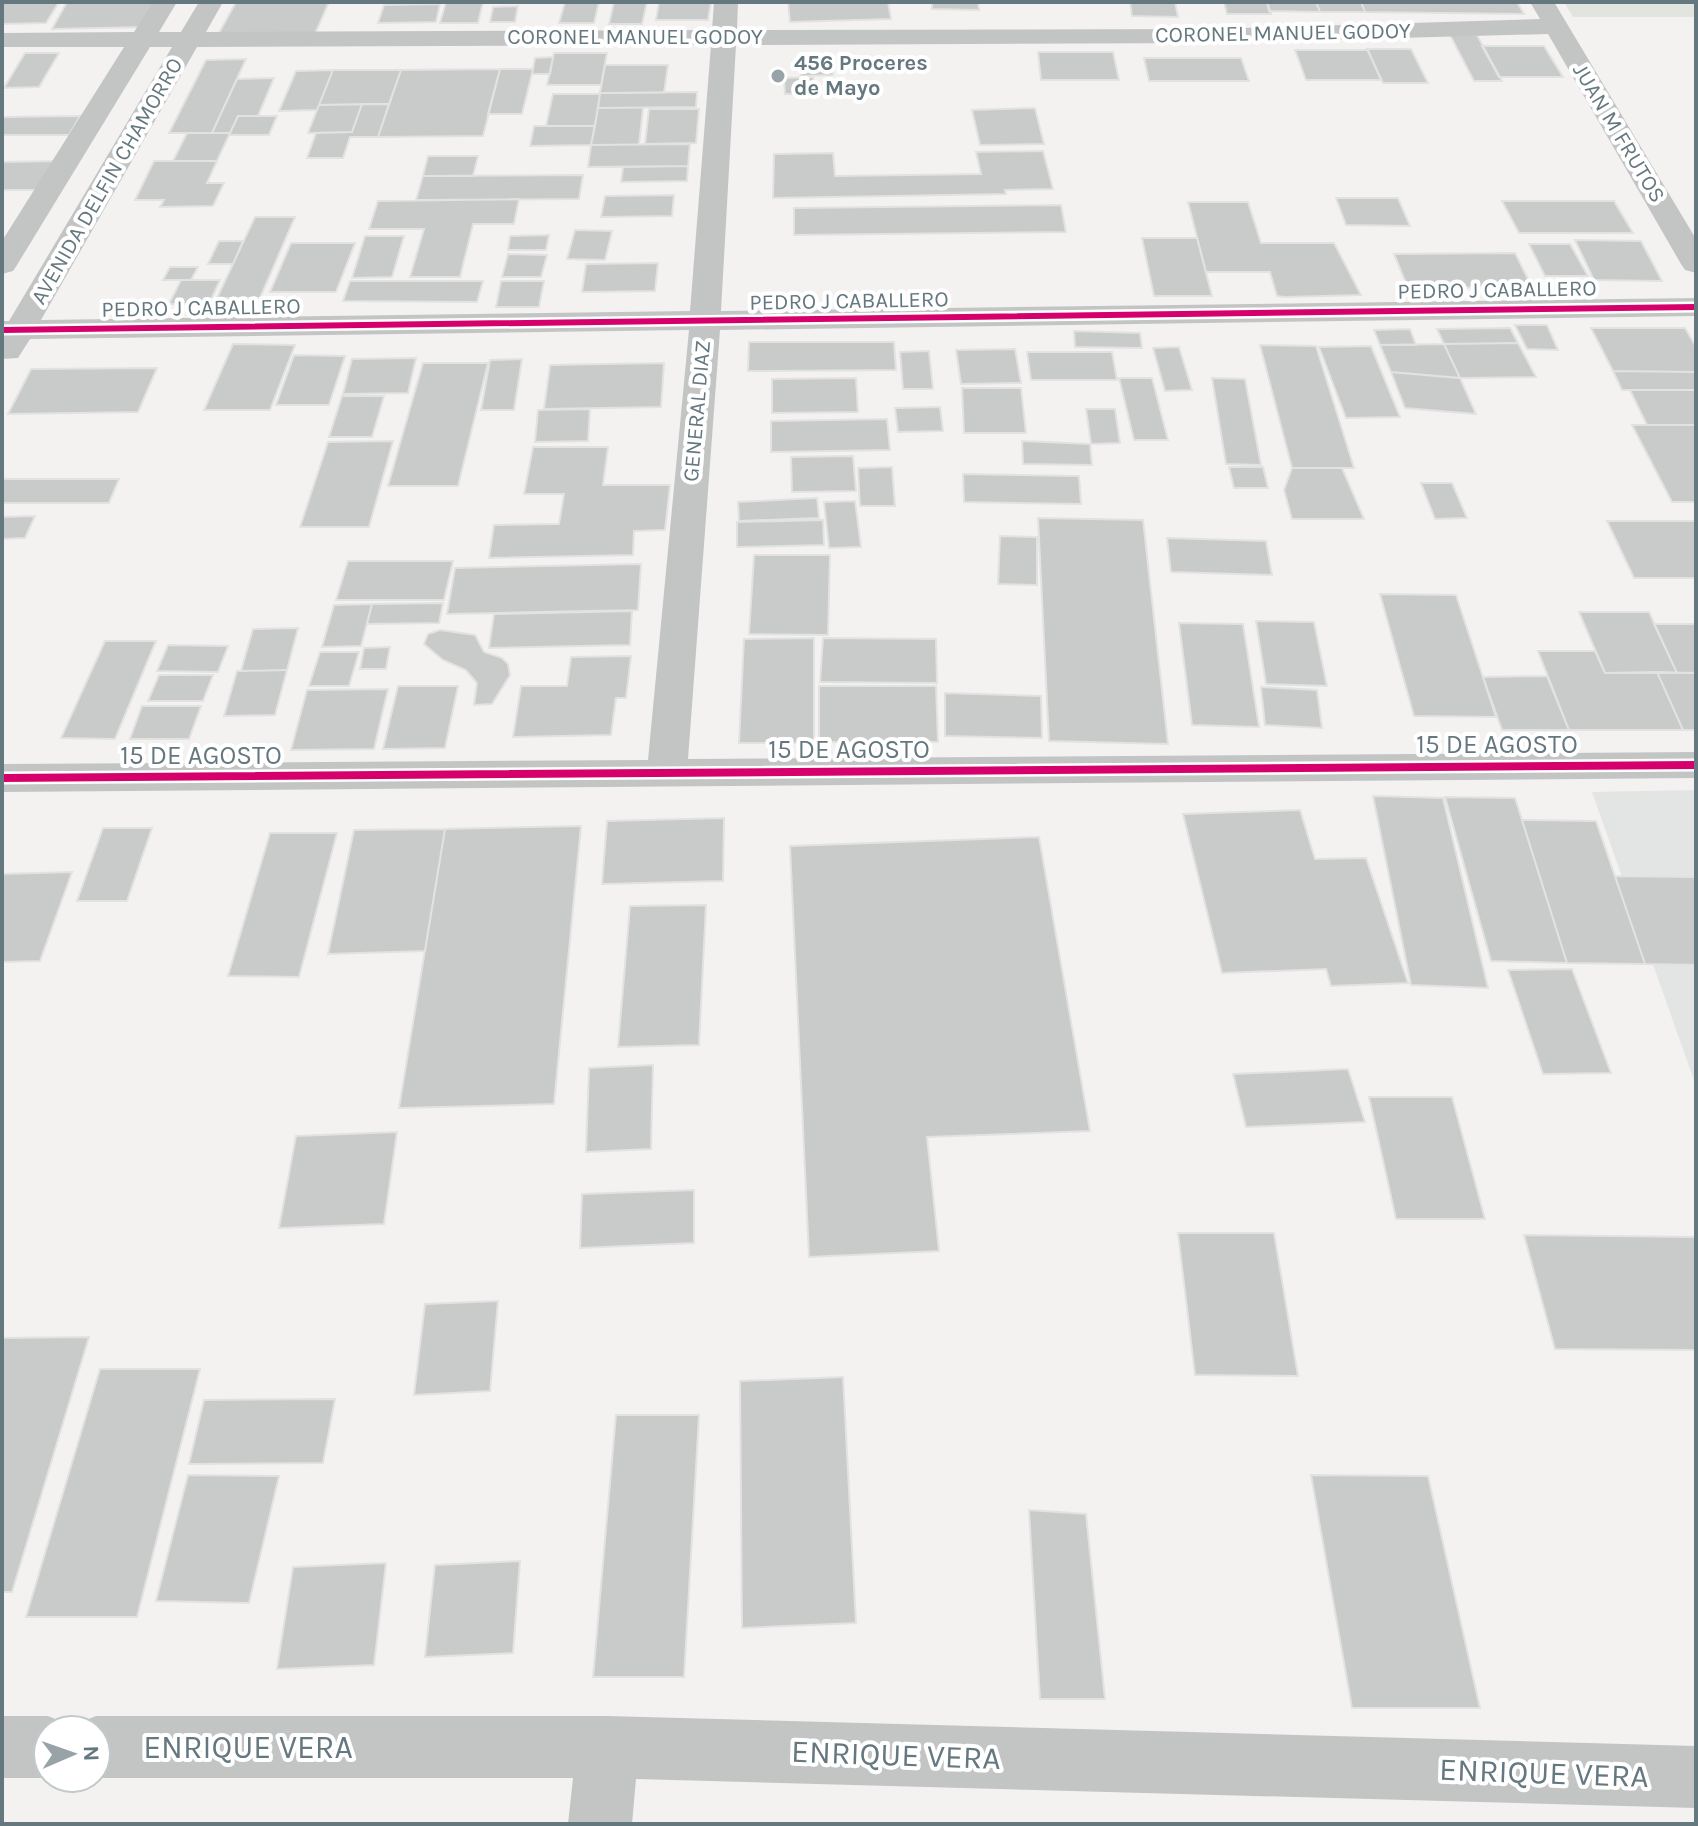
<svg xmlns="http://www.w3.org/2000/svg" width="1698" height="1826" viewBox="0 0 1698 1826" font-family="Karla,sans-serif">
  <style>
    .built { fill: #e3e4e4 }
    .green { fill: #e2e4df }
    .building { fill: #c9caca; stroke: #e2e2e1; stroke-width: 2 }
    .lines { fill: none; stroke-linecap: round; stroke-linejoin: round }
    .street { fill: #c3c5c5; fill-rule: evenodd }
    .cycleway-casing { stroke: #fff; stroke-width: 5 }
    .cycleway { fill: #d6006c; fill-rule: evenodd }
    .poi-dot { fill: #97a3a7; stroke: #fff; stroke-width: 3 }
    .labels { text-anchor: middle; dominant-baseline: central; stroke-width: 8; stroke-linejoin: round; paint-order: stroke }
    .far-street-label { font-size: 22px; fill: #65787f; stroke: #fff }
    .far-poi-label { font-size: 22px; font-weight: bold; fill: #65787f; stroke: #fff; text-anchor: start }
    .street-label { font-size: 26px; fill: #65787f; stroke: #fff }
    .near-street-label { font-size: 32px; fill: #65787f; stroke: #fff }
  </style>
  <rect width="100%" height="100%" fill="#f3f2f1"/>
  <path class="built" d="M1696,790V1086L1592,792Z"/>
  <path class="green" d="M1564,2H1696V17H1573Z"/>
  <path class="building" d="M2,2H59L46,23L2,24Z
    M67,2H157L144,27L52,29Z
    M236,2H329L315,34L218,35Z
    M446,2H483L478,23H440Z
    M565,2H599L594,23H559Z
    M614,2H647L642,24H609Z
    M659,2H711L708,20H656Z
    M788,2H888L891,19L790,22Z
    M932,2H978L979,10L932,9Z
    M1130,2H1175L1178,17L1132,16Z
    M1224,2H1267L1271,14H1227Z
    M1267,2H1316L1320,12L1269,11Z
    M1316,2H1361L1365,12H1320Z
    M1361,2H1517L1524,14L1365,12Z
    M440,4L436,22L378,23L384,5Z
    M518,6L515,22H490L493,7Z
    M1450,35H1477L1502,81H1474Z
    M1482,46H1544L1563,77H1499Z
    M1367,49H1411L1428,83H1383Z
    M1295,50H1368L1381,80H1306Z
    M1038,52H1113L1119,80H1041Z
    M25,53H59L39,87L4,88Z
    M554,53H607L601,85H547Z
    M800,56H831L833,75L801,76Z
    M553,57L550,74H532L535,58Z
    M1144,58H1241L1249,81H1149Z
    M246,59L212,133H169L206,60Z
    M605,65H668L664,93H600Z
    M500,69H533L522,114H488Z
    M500,69L483,136L378,137L401,70Z
    M333,70L317,110L279,111L296,71Z
    M333,70H401L389,104L319,105Z
    M813,77L815,94H785L784,78Z
    M274,78L258,116H238L230,133H212L237,79Z
    M697,92L696,107L598,108L600,93Z
    M553,94H600L595,126H546Z
    M362,104L352,132L308,133L319,105Z
    M362,104H389L378,137H350L343,158H307L316,133L352,132Z
    M598,108H643L639,145H591Z
    M1035,108L1044,144L980,145L972,110Z
    M649,109H699L696,143L645,144Z
    M80,116L69,135H2V117Z
    M238,116H277L269,135H229Z
    M534,126H595L591,145L530,146Z
    M187,133H230L217,161H173Z
    M690,144L688,166L588,167L591,145Z
    M1043,151L1053,189L1005,190L1006,194L773,198L774,154L833,153L835,176L981,174L976,152Z
    M428,156H478L473,176H423Z
    M56,161L40,190H2V162Z
    M154,161H217L207,183H224L213,206L160,207L164,200H135Z
    M688,166L687,181L621,182L623,167Z
    M583,175L579,199L416,200L423,176Z
    M674,195L672,216L601,217L605,196Z
    M1336,198H1398L1410,226L1346,225Z
    M519,199L514,224H473L460,277H410L424,229H369L378,201Z
    M1502,201H1614L1633,233H1519Z
    M1188,202H1248L1261,243H1334L1361,295L1285,297L1277,296L1270,272H1206Z
    M1061,205L1066,232L794,235V208Z
    M255,217H295L260,298H217Z
    M575,230L612,231L605,260L567,259Z
    M549,235L546,250H508L510,236Z
    M365,236H404L392,277L352,278Z
    M1142,238H1197L1212,296H1154Z
    M1575,240L1641,241L1662,281L1594,280Z
    M219,241H243L233,264H208Z
    M291,243H355L336,292H270Z
    M1529,244H1570L1588,276H1545Z
    M1515,253L1532,287L1408,288L1394,254Z
    M508,254L547,255L541,277H502Z
    M658,263L655,291L582,292L586,264Z
    M170,267H198L191,280H163Z
    M181,280H220L209,304H169Z
    M350,281H483L477,302L343,301Z
    M501,281H544L539,307H496Z
    M1515,325H1547L1558,350L1527,349Z
    M1510,328L1518,343L1444,344L1437,329Z
    M1591,328H1685L1696,347V372L1613,371Z
    M1410,329L1416,345H1380L1374,330Z
    M1074,331L1140,333L1142,348L1075,347Z
    M749,342H894L896,370L748,371Z
    M1518,343L1536,377L1460,378L1444,344Z
    M233,344L295,345L270,410H204Z
    M1444,344L1460,378L1391,372L1380,345Z
    M1260,345L1316,346L1354,468H1292Z
    M1371,346L1400,417L1346,418L1319,347Z
    M1179,347L1192,390L1165,391L1153,348Z
    M1015,349L1021,383L961,384L956,350Z
    M929,351L933,389H903L900,352Z
    M1027,352H1112L1117,380H1031Z
    M294,355L345,356L329,405H276Z
    M416,358L408,393L343,394L352,359Z
    M522,359L514,410H481L490,360Z
    M423,363H488L458,486H388Z
    M664,363L661,407L544,409L550,365Z
    M157,368L138,412L8,414L31,369Z
    M1613,371L1696,372V390H1622Z
    M1391,372L1460,378L1476,414L1405,408Z
    M856,378L858,412L772,413V379Z
    M1119,378H1152L1168,440H1134Z
    M1212,378L1245,379L1261,465L1226,464Z
    M962,388H1021L1026,433H964Z
    M1630,390H1696V425H1647Z
    M342,396H384L372,437H329Z
    M940,407L943,431L898,432L895,408Z
    M590,409L588,441L535,442L538,410Z
    M1086,409H1115L1120,443L1091,444Z
    M887,419L890,450L771,452V421Z
    M1632,425H1696V502H1672Z
    M393,441L369,527H300L328,442Z
    M1022,441L1090,444L1092,465L1023,464Z
    M533,447H608L603,485H670L665,530L634,531L633,555L489,558L494,525L559,524L564,494H524Z
    M853,456L856,491L792,492L791,457Z
    M892,467L895,506H860L858,468Z
    M1229,467H1263L1268,488H1234Z
    M1292,468H1342L1364,519H1292L1284,490Z
    M963,474L1079,476L1081,504L964,502Z
    M2,479H119L109,503H2Z
    M1421,483H1452L1467,518L1435,519Z
    M817,498L819,518L739,521L738,502Z
    M855,501L861,547L829,548L824,502Z
    M35,516L25,538L2,539V517Z
    M1038,518L1143,520L1168,744L1049,741Z
    M823,520L824,545L737,547V522Z
    M1607,521H1696V578H1634Z
    M1000,536L1037,537V585L998,584Z
    M1167,538L1266,541L1272,575L1171,572Z
    M754,555H830L828,635L749,634Z
    M348,561H453L444,600H336Z
    M641,564L638,610L447,614L455,568Z
    M1380,594L1456,595L1496,717L1414,716Z
    M443,603L439,623L367,624L372,604Z
    M372,604L361,646L322,647L334,605Z
    M632,611L630,645L489,648L494,614Z
    M1579,612H1649L1677,673H1605Z
    M1256,621L1314,622L1327,686L1266,684Z
    M1179,623L1243,624L1259,727L1192,725Z
    M1654,624H1696V673H1677Z
    M298,628L287,670L241,671L253,629Z
    M440,630L475,635L484,652L502,658L508,664L510,675L492,704L474,705L477,683L466,670L443,660L424,644L428,634Z
    M814,638V743H739L744,639Z
    M823,638L936,639L937,683L820,682Z
    M105,641H156L115,739L61,738Z
    M168,645L228,646L218,672L157,671Z
    M390,647L386,669H360L364,648Z
    M1538,651H1595L1605,673L1657,672L1683,730H1569Z
    M320,652H359L349,686H309Z
    M631,656L626,698H616L611,735L513,737L521,686H567L571,657Z
    M287,670L275,715L224,716L237,671Z
    M1657,672L1696,673V730H1683Z
    M159,675H213L203,701H148Z
    M1547,676L1569,730H1502L1483,677Z
    M398,686H458L445,748L383,749Z
    M819,686H936L938,742H819Z
    M1261,687L1317,690L1322,728L1265,725Z
    M388,689L374,749L291,750L307,690Z
    M945,693L1041,696L1042,738L945,736Z
    M142,706H201L189,739H130Z
    M1373,796L1443,798L1488,988L1411,985Z
    M1445,797L1515,798L1567,963L1491,961Z
    M1300,810L1315,859L1366,858L1408,983L1331,986L1326,969L1222,973L1183,814Z
    M724,818L723,881L602,884L607,821Z
    M1522,820L1596,821L1645,964L1567,963Z
    M581,826L554,1104L399,1108L445,829Z
    M103,828H152L127,901H77Z
    M445,829L425,951L328,954L354,830Z
    M270,833H337L299,977L228,976Z
    M1039,837L1090,1131L927,1137L939,1251L809,1257L790,846Z
    M72,872L40,961L2,962V874Z
    M1615,876L1696,877V965L1645,964Z
    M706,905L699,1045L618,1047L630,906Z
    M1572,969L1611,1073L1543,1074L1508,970Z
    M653,1065L651,1149L586,1152L589,1068Z
    M1348,1069L1365,1122L1246,1127L1233,1074Z
    M1369,1097H1452L1485,1219H1396Z
    M397,1132L384,1224L279,1228L296,1136Z
    M694,1190V1243L580,1248L582,1194Z
    M1178,1233H1274L1298,1376L1195,1375Z
    M1524,1235L1696,1237V1350L1555,1349Z
    M498,1301L490,1391L414,1395L425,1304Z
    M89,1337L12,1592H2V1338Z
    M100,1369H200L137,1617H26Z
    M843,1377L856,1623L742,1628L740,1381Z
    M335,1399L323,1463L189,1464L204,1400Z
    M616,1415H699L684,1677H593Z
    M188,1475L279,1476L249,1603L156,1601Z
    M1311,1475L1428,1476L1480,1708H1352Z
    M1029,1510L1086,1514L1105,1699H1040Z
    M520,1561L513,1653L425,1657L435,1565Z
    M386,1563L374,1665L277,1669L293,1567Z"/>
  <g class="lines">
    <path class="street" d="M153,2H177L159,32H181L199,2H223L206,32L712,30L714,2H738L737,30L1210,29L1540,19L1530,2H1554L1696,239V273L1685,270L1681,264L1548,34L1210,43L736,45L721,311L1696,298V316L720,330L688,759L1696,752V778L2,792V764L648,760L689,330L30,339L18,358L2,359V321H9L172,47H150L17,265L13,271L2,274V241L124,47H2V33L134,32ZM711,45L690,311L41,320L197,47Z
      M2,1716H48L70,1725L72,1730L74,1725L96,1716H607L1696,1746V1808L636,1779L632,1824H568L573,1778H96V1730H48V1778H2Z"/>
    <g class="cycleway-casing">
      <path id="cycleway" d="M1696,304V310L2,333V327Z
        M1696,761V769L2,782V774Z"/>
    </g>
    <use href="#cycleway" class="cycleway"/>
  </g>
  <circle class="poi-dot" cx="778" cy="76" r="8"/>
  <g class="labels">
    <g class="far-street-label">
      <text transform="translate(1283 33) rotate(-1)">CORONEL MANUEL GODOY</text>
      <text x="635" y="37">CORONEL MANUEL GODOY</text>
      <text transform="translate(1619 133) rotate(59)">JUAN M FRUTOS</text>
      <text transform="translate(107 181) rotate(-60)">AVENIDA DELFIN CHAMORRO</text>
      <text transform="translate(1497 290) rotate(-1)">PEDRO J CABALLERO</text>
      <text transform="translate(849 301) rotate(-1)">PEDRO J CABALLERO</text>
      <text transform="translate(201 308) rotate(-1)">PEDRO J CABALLERO</text>
      <text transform="translate(697 411) rotate(-85)">GENERAL DIAZ</text>
    </g>
    <g class="far-poi-label">
      <text x="794" y="63">456 Proceres<tspan x="794" dy="25">de Mayo</tspan></text>
    </g>
    <g class="street-label">
      <text x="1497" y="744">15 DE AGOSTO</text>
      <text x="849" y="749">15 DE AGOSTO</text>
      <text x="201" y="755">15 DE AGOSTO</text>
    </g>
    <g class="near-street-label">
      <text x="248" y="1747">ENRIQUE VERA</text>
      <text transform="translate(896 1755) rotate(2)">ENRIQUE VERA</text>
      <text transform="translate(1544 1773) rotate(2)">ENRIQUE VERA</text>
    </g>
  </g>
  <rect width="1698" height="1826" fill="none" stroke="#65787f" stroke-width="8"/>
  <g transform="translate(72 1754) rotate(88)"><circle r="38" fill="#ffffff" stroke="#c1c9cc" stroke-width="2"/>
  <path d="M0-6L14 30L0 20L-14 30Z" fill="#97a3a7"/>
  <text y="-12" font-size="22" font-weight="bold" text-anchor="middle" fill="#65787f">N</text>
  </g>
</svg>
